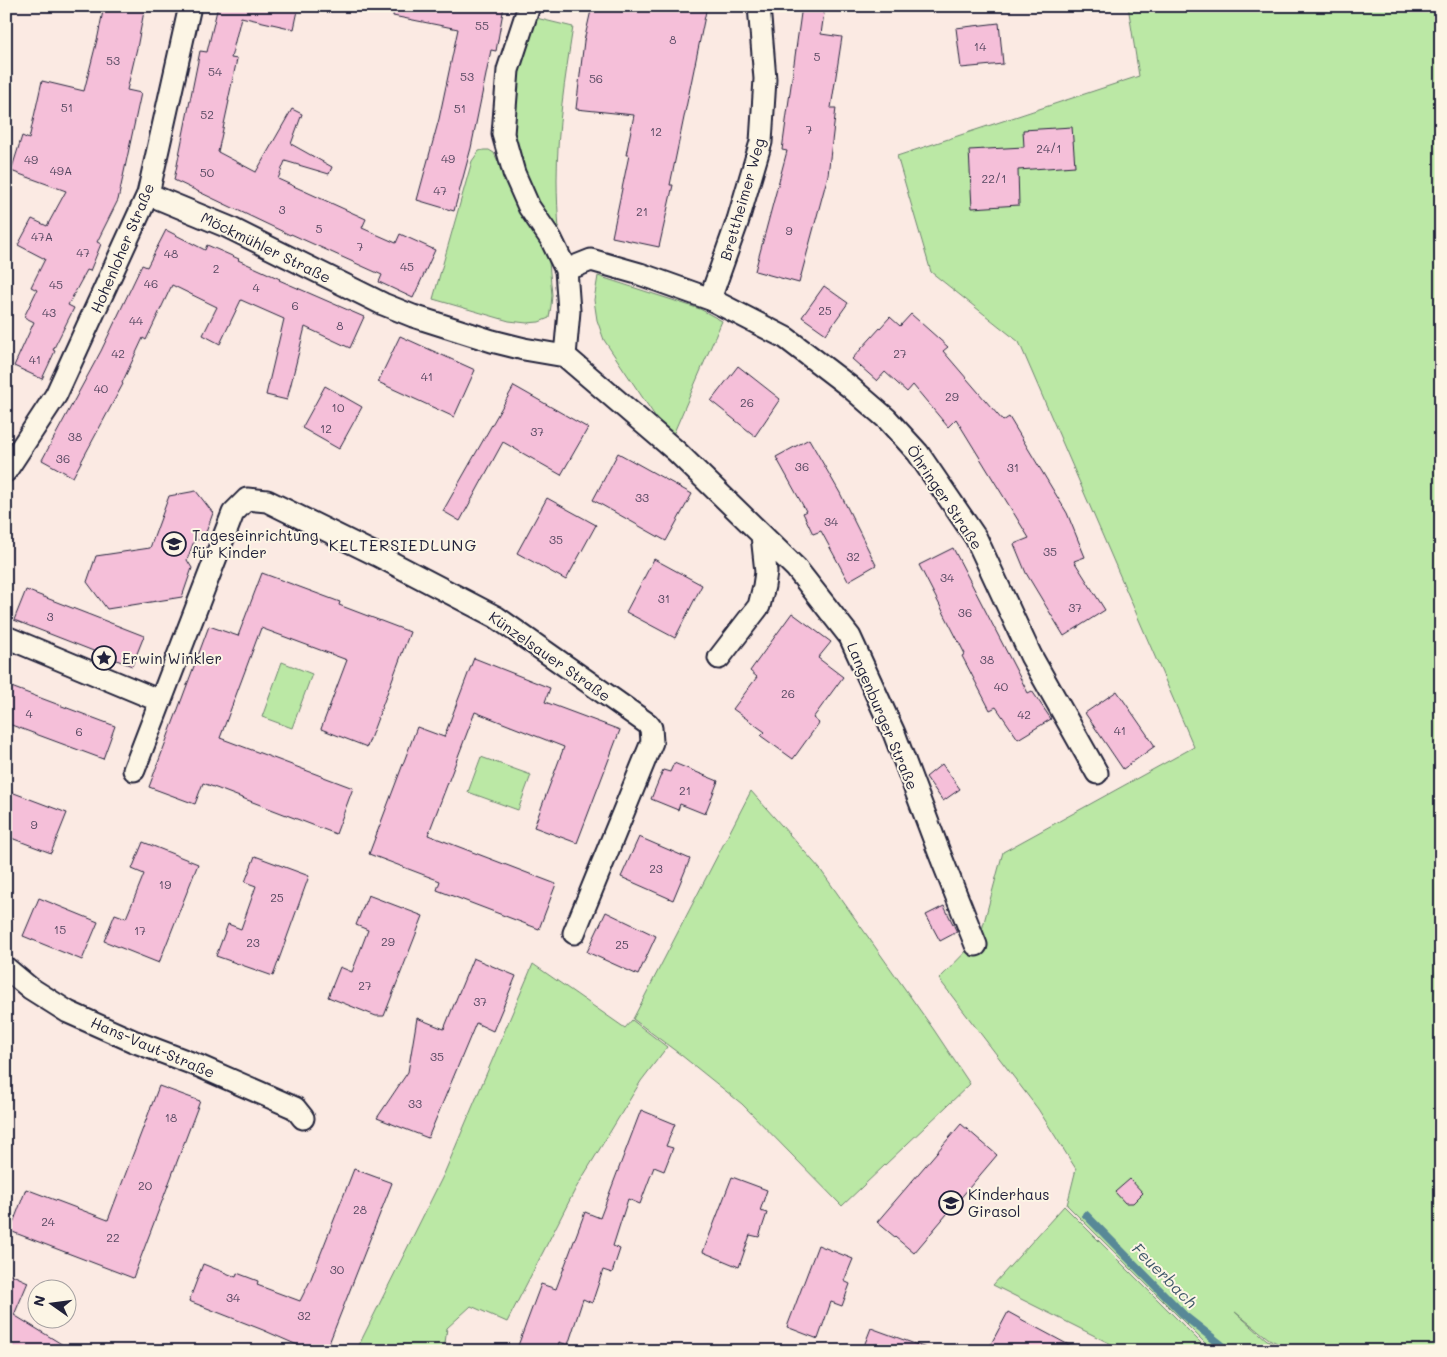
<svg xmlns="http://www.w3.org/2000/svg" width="1447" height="1357" viewBox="0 0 1447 1357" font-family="Mali,sans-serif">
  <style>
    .green { fill: #bbe8a5; stroke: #6e8570 }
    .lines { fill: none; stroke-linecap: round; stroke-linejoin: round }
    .stream { stroke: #598997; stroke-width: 8 }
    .building { fill: #f5bfd9; stroke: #22223b }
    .street-casing { stroke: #22223b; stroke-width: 25 }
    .street { stroke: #fcf5e5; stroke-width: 21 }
    .labels { text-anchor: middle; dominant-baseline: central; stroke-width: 4; stroke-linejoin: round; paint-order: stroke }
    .number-label { font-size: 12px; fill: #574962 }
    .street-label { font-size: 15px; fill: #22223b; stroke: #fcf5e5 }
    .poi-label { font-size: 15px; fill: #22223b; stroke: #fcf5e5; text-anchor: start }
    .neighbourhood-label { font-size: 16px; letter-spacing: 1px; fill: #22223b; stroke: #fcf5e5 }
    .water-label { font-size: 16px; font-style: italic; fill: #3d5669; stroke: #fcf5e5 }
  </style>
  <rect width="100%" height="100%" fill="#fbeae3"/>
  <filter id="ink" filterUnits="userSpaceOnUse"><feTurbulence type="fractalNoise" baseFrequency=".02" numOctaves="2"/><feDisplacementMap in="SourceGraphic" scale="10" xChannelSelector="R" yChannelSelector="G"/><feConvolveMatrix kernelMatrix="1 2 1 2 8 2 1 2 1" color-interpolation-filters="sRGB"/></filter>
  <g filter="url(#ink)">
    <path class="green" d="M1128,6H1441V1351H1294L1269,1339L1235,1312L1267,1340L1291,1351H1213L1067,1205L1076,1169L1038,1109L939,979L980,937L1003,852L1194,747L1019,342L931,272L897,156L1139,76Z
      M532,17L573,27C565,78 557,129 557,180C557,197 558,214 559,230L549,221L539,206L514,152L511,80Z
      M484,150H489L494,153L505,176L548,251L552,295L551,306L549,318L539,322L527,323L509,321L433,299L472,161L479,151Z
      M598,276L700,309L722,321L672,437L655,416L604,340L597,320L594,300Z
      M282,662L312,674L292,728L262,717Z
      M481,757L531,775L518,810L468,792Z
      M751,791L820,869L934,1030L970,1084L842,1206L742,1104L681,1055L633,1019Z
      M533,964L625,1028L632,1020L667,1047L641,1081L576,1188L507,1322L471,1306L447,1328L444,1351H356L444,1174Z
      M1064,1206L1209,1351H1125L993,1285Z"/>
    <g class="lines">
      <path class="stream" d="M1086,1215L1186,1317L1229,1351"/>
    </g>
    <path class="building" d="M104,6H145L137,48L127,90L141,93L118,200L97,242L101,244L90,271L87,270L68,305L74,308L53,350L55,351L42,379L14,366L34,322L24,317L37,290L31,287L45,259L18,245L32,219L47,226L66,191L11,171L22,136L29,139L42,81L84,91L98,36Z
      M218,6H299L294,29L241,17L231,58L237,59L228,101H229L218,152L256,172L292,109L302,114L291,144L332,167L329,174L285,161L278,179L366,219L362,228L396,243L400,234L435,250L413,298L379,282L382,275L291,234L290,235L174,180L200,51L207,52Z
      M394,6H504L496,51L491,50L471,148L454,211L417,200L439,119L458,29L393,16Z
      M592,6H682L706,11L670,185H673L659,247L612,237L629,155H626L634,115L576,109L584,41Z
      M802,6H825L821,34L842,37L831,108H836L828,175L799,283L755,271L787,151L782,150Z
      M999,23L1003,64L961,68L956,28Z
      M1072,127L1075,166L1018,170L1019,205L972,208L969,150L1024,147L1023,130Z
      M166,230L205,250L207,245L239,259L238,260L280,279L279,280L364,317L350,348L305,327L287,400L266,395L284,319L241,300L220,344L203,335L217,307L172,285L146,340L143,338L122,383L123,384L73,477L42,460L101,351L142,265L147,267Z
      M824,286L848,303L826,334L802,317Z
      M911,314L948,347L943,351L1003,421L1009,417L1067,513L1085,557L1074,561L1105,610L1064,636L1026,573L1014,544L1029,538L956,419L948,427L913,385L907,392L885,372L877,381L852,359L890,317L900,326Z
      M400,336L475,370L454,417L378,382Z
      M738,366L780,399L755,436L711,401Z
      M325,386L362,407L339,449L302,428Z
      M514,386L588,428L561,475L503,442L460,521L443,511Z
      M809,439L840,493L876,565L848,581L821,531L813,534L803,513L806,511L776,457Z
      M618,453L692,494L666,541L593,500Z
      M196,491L213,513L204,538L194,541L187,560L192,568L182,597L107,609L87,582L96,556L150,548L169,496Z
      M547,498L596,525L566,580L517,553Z
      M953,548L1028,693L1032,691L1051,719L1018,739L996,707L990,710L962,656L965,654L919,565Z
      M654,559L702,585L675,638L626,612Z
      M262,573L340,602L339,605L410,632L367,747L321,729L347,660L261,628L220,738L353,788L336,834L203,783L195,804L149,787L209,626L238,636Z
      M26,590L144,636L132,666L14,620Z
      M792,613L831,642L818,658L843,677L813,718L819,723L793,759L761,736L765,732L733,709L757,677L750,671Z
      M474,658L550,688L545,702L620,730L577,843L534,827L564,747L475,712L428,835L556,884L539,929L437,890L440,881L369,854L417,727L444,737Z
      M6,685L115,726L103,759L6,723Z
      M1117,691L1155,746L1123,769L1085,713Z
      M674,763L718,781L705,814L680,804L678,810L651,799L663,770L670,772Z
      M942,764L960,789L943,801L926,777Z
      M6,790L67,813L51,853L6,836Z
      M639,837L690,859L673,900L621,877Z
      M143,842L198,864L159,963L104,941L115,914L126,918L136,894L144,874L132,869Z
      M255,856L309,876L273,976L216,956L228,924L241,929L256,886L245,882Z
      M368,895L423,916L384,1016H376L328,997L340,967L352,972L368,930L356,925Z
      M39,898L98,922L82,960L23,936Z
      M944,906L957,932L940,941L926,915Z
      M606,912L656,936L638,975L587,952Z
      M473,958L516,976L493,1031L476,1023L428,1138L377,1118L408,1072L417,1018L444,1029Z
      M159,1086L200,1101L133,1278L10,1231L26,1189L108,1220Z
      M641,1110L675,1124L666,1146L673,1148L664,1171L654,1167L640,1204L628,1199L613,1246L620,1249L612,1273L603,1270L592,1303L583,1299L568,1345L559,1342L556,1351H516L541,1284L556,1289L585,1212L600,1218Z
      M961,1124L997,1155L914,1253L877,1222Z
      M354,1169L392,1183L326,1351H311L263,1330L189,1301L203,1264L236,1277L237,1273L258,1281L257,1285L300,1301L310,1281Z
      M732,1177L767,1190L760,1211L767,1213L759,1237L750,1235L739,1267L703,1252Z
      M1130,1179L1143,1193L1133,1203H1125L1115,1192Z
      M818,1245L853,1259L844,1281L850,1284L842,1306L831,1302L818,1339L787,1327Z
      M6,1272L28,1282L14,1315L73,1351H6Z
      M1008,1312L1039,1329L1080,1351H1004L991,1344Z
      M871,1328L926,1348L925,1351H862Z"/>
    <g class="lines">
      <g class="street-casing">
        <path id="street" d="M529,6L508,70L503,134L514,173L529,207L551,239L566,270L569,311L565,356
          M148,194L228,227L383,304L413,316L492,341L524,349L565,356L676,451L796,568L850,637L894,733L939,852L976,945
          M566,270L591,260L640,274L710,299L786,338L850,387L887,419L918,453L976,538L1031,656L1097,773
          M710,299L738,220L761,142L765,79L759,6
          M6,471L56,395L148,194L190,6
          M6,637L160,701
          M719,658L759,606L764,586L766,572L762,535
          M134,770L233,513L247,499L267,501L377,555L496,617L648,724L651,728L652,742L574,933
          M6,968L30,988L68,1012L133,1041L199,1066L295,1108L303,1118"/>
      </g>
      <use href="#street" class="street"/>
    </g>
  </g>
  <defs>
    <g id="school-ring" transform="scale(1.25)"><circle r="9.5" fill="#fcf5e5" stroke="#22223b" stroke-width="1.5"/><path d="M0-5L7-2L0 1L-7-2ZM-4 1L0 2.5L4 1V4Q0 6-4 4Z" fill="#22223b"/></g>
    <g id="sight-ring" transform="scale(1.25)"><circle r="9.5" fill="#fcf5e5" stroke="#22223b" stroke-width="1.5"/><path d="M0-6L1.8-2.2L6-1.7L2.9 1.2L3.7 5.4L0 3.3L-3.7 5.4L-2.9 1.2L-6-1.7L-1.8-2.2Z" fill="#22223b"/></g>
  </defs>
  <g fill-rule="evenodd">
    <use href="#school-ring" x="174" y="544"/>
    <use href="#sight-ring" x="104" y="658"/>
    <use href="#school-ring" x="951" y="1203"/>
  </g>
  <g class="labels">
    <g class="number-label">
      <text x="482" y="25">55</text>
      <text x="673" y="39">8</text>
      <text x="980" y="46">14</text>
      <text x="817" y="56">5</text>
      <text x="113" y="60">53</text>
      <text x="215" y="71">54</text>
      <text x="467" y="76">53</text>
      <text x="596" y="78">56</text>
      <text x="67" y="107">51</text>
      <text x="460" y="108">51</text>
      <text x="207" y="114">52</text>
      <text x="809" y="129">7</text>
      <text x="656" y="131">12</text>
      <text x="1049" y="148">24/1</text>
      <text x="448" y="158">49</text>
      <text x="31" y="159">49</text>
      <text x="61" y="170">49A</text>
      <text x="207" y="172">50</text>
      <text x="994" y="178">22/1</text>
      <text x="440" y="190">47</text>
      <text x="282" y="209">3</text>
      <text x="642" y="211">21</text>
      <text x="319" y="228">5</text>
      <text x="789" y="230">9</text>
      <text x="42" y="236">47A</text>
      <text x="360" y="246">7</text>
      <text x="83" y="252">47</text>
      <text x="171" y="253">48</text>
      <text x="407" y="266">45</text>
      <text x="216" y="268">2</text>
      <text x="151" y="283">46</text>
      <text x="56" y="284">45</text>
      <text x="256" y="287">4</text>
      <text x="295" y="305">6</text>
      <text x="825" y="310">25</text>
      <text x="49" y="312">43</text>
      <text x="136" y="320">44</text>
      <text x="340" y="325">8</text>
      <text x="118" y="353">42</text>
      <text x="900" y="353">27</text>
      <text x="35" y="359">41</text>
      <text x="427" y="376">41</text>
      <text x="101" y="388">40</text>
      <text x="952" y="396">29</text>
      <text x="747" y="402">26</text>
      <text x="338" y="407">10</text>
      <text x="326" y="428">12</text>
      <text x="537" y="431">37</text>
      <text x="75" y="436">38</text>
      <text x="63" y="458">36</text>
      <text x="802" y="466">36</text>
      <text x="1013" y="467">31</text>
      <text x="642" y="497">33</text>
      <text x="831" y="521">34</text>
      <text x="556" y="539">35</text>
      <text x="1050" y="551">35</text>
      <text x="853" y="556">32</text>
      <text x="947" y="577">34</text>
      <text x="664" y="598">31</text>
      <text x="1075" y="607">37</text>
      <text x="965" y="612">36</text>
      <text x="50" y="616">3</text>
      <text x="987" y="659">38</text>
      <text x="1001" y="686">40</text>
      <text x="788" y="693">26</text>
      <text x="29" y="713">4</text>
      <text x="1024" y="714">42</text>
      <text x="1120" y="730">41</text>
      <text x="79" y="731">6</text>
      <text x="685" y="790">21</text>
      <text x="34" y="824">9</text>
      <text x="656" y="868">23</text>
      <text x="165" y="884">19</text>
      <text x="277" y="897">25</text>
      <text x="60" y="929">15</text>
      <text x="140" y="930">17</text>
      <text x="388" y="941">29</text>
      <text x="253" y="942">23</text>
      <text x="622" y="944">25</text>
      <text x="365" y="985">27</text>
      <text x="480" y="1001">37</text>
      <text x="437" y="1056">35</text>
      <text x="415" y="1103">33</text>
      <text x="171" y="1117">18</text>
      <text x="145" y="1185">20</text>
      <text x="360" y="1209">28</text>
      <text x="48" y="1221">24</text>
      <text x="113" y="1237">22</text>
      <text x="337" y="1269">30</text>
      <text x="233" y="1297">34</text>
      <text x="304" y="1315">32</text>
    </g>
    <g class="street-label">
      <text transform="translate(742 199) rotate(-74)">Brettheimer Weg</text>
      <text transform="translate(266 247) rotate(26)">Möckmühler Straße</text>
      <text transform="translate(122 248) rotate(-67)">Hohenloher Straße</text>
      <text transform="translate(945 497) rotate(56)">Öhringer Straße</text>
      <text transform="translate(550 656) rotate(35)">Künzelsauer Straße</text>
      <text transform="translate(883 716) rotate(67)">Langenburger Straße</text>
      <text transform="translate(153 1047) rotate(23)">Hans-Vaut-Straße</text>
    </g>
    <g class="poi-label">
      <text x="192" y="535">Tageseinrichtung<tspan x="192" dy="17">für Kinder</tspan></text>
      <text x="122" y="658">Erwin Winkler</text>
      <text x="968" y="1194">Kinderhaus<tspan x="968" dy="17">Girasol</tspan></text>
    </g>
    <g class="neighbourhood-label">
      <text x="403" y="544">KELTERSIEDLUNG</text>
    </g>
    <g class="water-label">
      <text transform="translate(1165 1275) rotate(45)">Feuerbach</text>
    </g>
  </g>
  <rect width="1447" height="1357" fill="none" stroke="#fcf5e5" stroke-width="25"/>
  <rect x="12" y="12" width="1422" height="1332" fill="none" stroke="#22223b" stroke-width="2" filter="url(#ink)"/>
  <g transform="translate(52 1304) rotate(284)"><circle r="24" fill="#fcf5e5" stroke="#a5a1a1"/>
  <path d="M0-4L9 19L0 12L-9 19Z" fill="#22223b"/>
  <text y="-8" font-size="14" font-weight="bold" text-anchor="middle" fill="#22223b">N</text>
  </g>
</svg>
